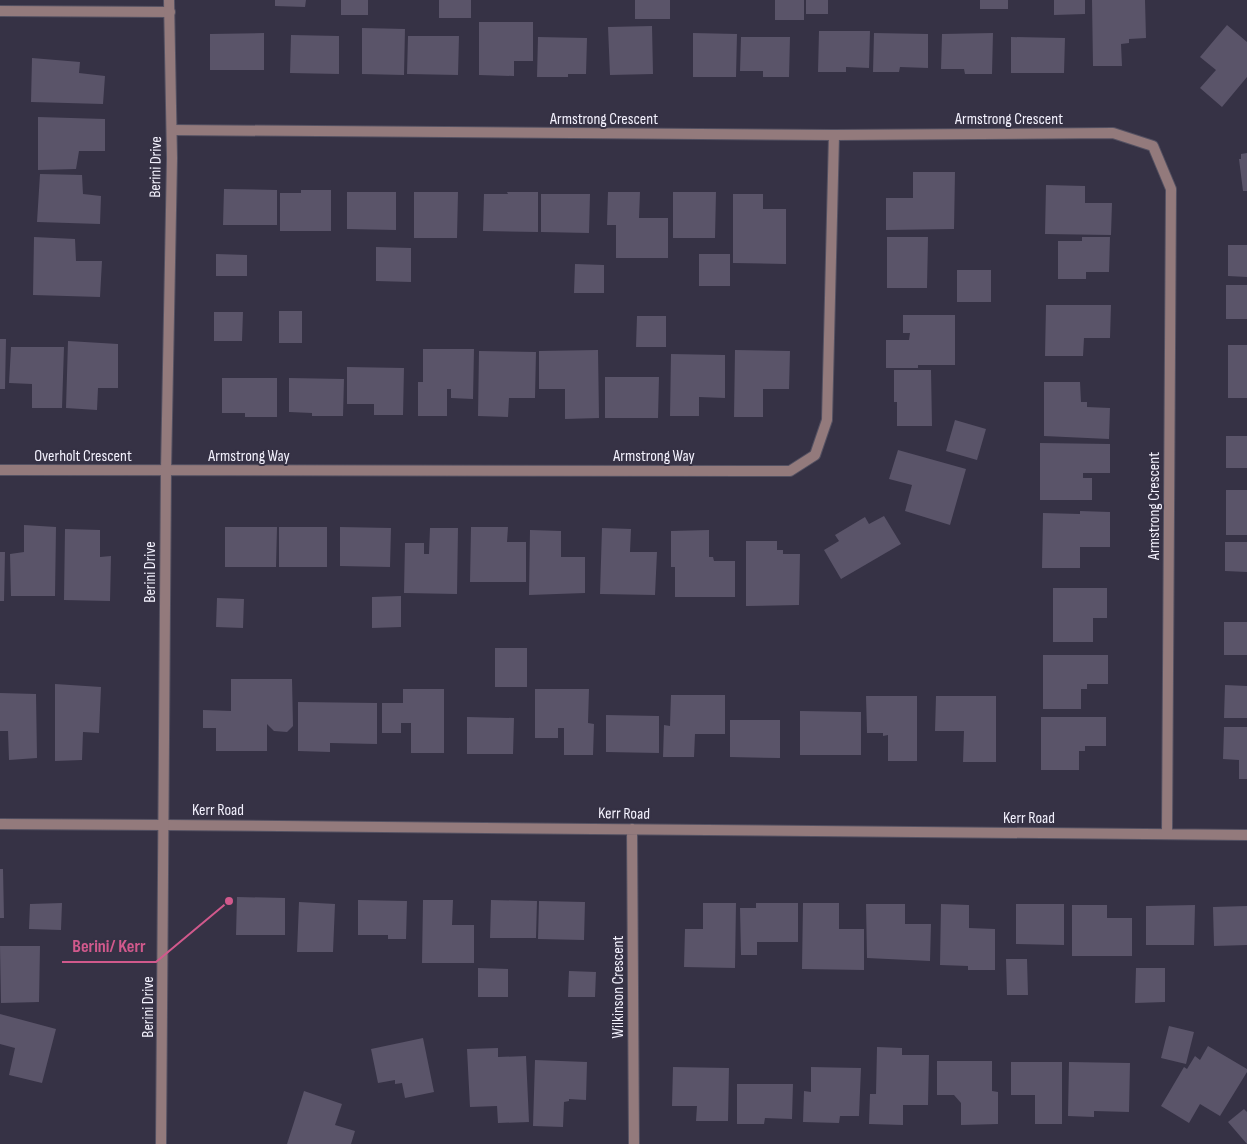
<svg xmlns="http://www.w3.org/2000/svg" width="1247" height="1144" viewBox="0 0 1247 1144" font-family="'Sofia Sans Condensed',sans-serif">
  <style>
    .building { fill: #5a5469 }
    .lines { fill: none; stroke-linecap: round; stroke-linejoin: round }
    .minor-casing { stroke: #545162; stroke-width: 12 }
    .tertiary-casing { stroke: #545162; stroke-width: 12 }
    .minor { stroke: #937a7c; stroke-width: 10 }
    .tertiary { stroke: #937a7c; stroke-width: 10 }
    .labels { text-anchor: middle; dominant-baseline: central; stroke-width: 4; stroke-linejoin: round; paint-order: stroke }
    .street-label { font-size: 16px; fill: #f3f1fd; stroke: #363245 }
    .leader { fill: none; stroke: #d1598c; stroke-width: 2 }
    .callout-dot { fill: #d1598c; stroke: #363245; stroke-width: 2 }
    .callout-label { font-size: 18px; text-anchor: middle; font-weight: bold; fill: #d1598c; stroke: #363245; stroke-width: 4; stroke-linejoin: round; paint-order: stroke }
  </style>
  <rect width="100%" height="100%" fill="#363245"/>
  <path class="building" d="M275,0H306L305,7L275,6Z
    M341,0H368V15H341Z
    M439,0H471V18H439Z
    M635,0H670V19H635Z
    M775,0H804V20H775Z
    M806,0H828V14H806Z
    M980,0H1008V9H980Z
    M1054,0H1085V14L1054,15Z
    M1092,0H1145L1146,38L1129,39V43L1121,44L1122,66H1093Z
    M479,22H533V61H514V76L479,75Z
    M1227,25L1247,42V77L1222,107L1200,88L1216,70L1200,57Z
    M652,26L653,74L610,75L608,27Z
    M362,28L405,29L404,75L362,74Z
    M819,31H870L869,68L846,67V72H818Z
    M264,33V70H210V34Z
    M693,33L737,34L736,77H693Z
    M874,33L928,34V68L900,67L899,72H873Z
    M993,33L992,74H965L964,69H941L942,34Z
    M291,35L339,36V74L290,73Z
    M408,36H459L458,75L407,74Z
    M538,37L587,38L586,74H568V77H537Z
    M741,37H790L789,77H763V71H740Z
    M1011,37L1065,38L1064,73H1011Z
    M32,58L80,62L79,73L105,76L103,104L31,102Z
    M38,117L105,119V151H79L76,169L38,170Z
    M1247,153V191H1243L1239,159H1241V154Z
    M913,172H955L954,229L886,230V198H913Z
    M40,174L82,175L83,194L101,196L100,224L37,222Z
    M1046,185L1085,186V203H1112L1111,235L1045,234Z
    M224,189L277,190V225H223Z
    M301,190H331V231H280V193H301Z
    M347,192H396V230L347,229Z
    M414,192H458L457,238H414Z
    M507,192H538V232L483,231L484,194H508Z
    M608,192H640L639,218H668V258H616V225H607Z
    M673,192H716L715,238H673Z
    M541,194H590L589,233L541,232Z
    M733,194H763V209H786V264L733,263Z
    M34,237L75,239L76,261H102L100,297L33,295Z
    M887,237H928L927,288H887Z
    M1082,237H1110L1109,272H1086V279H1058V241H1082Z
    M1228,245H1247V277L1228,276Z
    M376,247L411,248V282L376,281Z
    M216,254L247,255V276H216Z
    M699,254H730V286H699Z
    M575,264L604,265V293H574Z
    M957,270H991V302H957Z
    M1226,285H1247V319H1226Z
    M1046,305H1111L1110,338H1084L1083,356H1045Z
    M279,311H302V343H279Z
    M214,312H243L242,341H214Z
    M903,315H955V365H918V368H886V340H909L910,333H903Z
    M637,316H666V347H636Z
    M0,339H6L5,389H0Z
    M68,341L118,344V388H98L97,410L66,408Z
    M1228,345H1247V398H1228Z
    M11,347H64L62,408H32V384L9,383Z
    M423,349H474L473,399L451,398V389H447V416H418V382H423Z
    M598,350L599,418L565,419V389H539V351Z
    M735,350L790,351L789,389H763V417H734Z
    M479,351L536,352L535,398H509L508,417L478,416Z
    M671,354L725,355V398L699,397V416H670Z
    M347,367L404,368L403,415H374V404H347Z
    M894,370H931L932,426H897V402H894Z
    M605,377H659L658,418H605Z
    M222,378H277V417H245V413H222Z
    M289,378L344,379L343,416H312V413L289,412Z
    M1044,382H1080L1081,402H1087V407L1110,408L1109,439L1044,436Z
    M955,420L986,429L977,460L946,451Z
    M1226,436H1247V468H1226Z
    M1040,443L1110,444V473H1083V478H1092V500H1040Z
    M898,450L966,469L950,525L905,511L912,485L889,479Z
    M1226,490H1247V535H1226Z
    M1080,511L1110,512V547H1080V568H1042L1043,513L1080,514Z
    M884,516L901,544L841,579L824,550L839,541L835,535L865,517L869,524Z
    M24,525L56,527L55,596H11L10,554L24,552Z
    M225,527H277L276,567H225Z
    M279,527H327V567H279Z
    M340,527L391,528L390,567L340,566Z
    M471,527H508L507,542H526V582H470Z
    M430,528H458L457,594L404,593L405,543H424V554H429Z
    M602,528L631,529L630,552H657L655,595L600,594Z
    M65,529L100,530V557L111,556L110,601L64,600Z
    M530,530L561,531V557H585V593L529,595Z
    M709,530V557H713L714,561H735V597H675V567H671V531Z
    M746,541H777V550H783V554H800L799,605L746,606Z
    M1225,542H1247V572L1225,571Z
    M0,552H5L4,601H0Z
    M1053,588H1107V618H1093V642H1053Z
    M401,596V627L372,628V597Z
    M217,598L244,599L243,628L216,627Z
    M1224,622H1247V655H1224Z
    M495,648H527V687H495Z
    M1043,655H1108V684H1087V689H1081V709H1043Z
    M231,679H292L293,726L287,732L274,731L267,724V751H216V728H203V710L231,711Z
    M55,684L101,687L99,733L83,732L82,760L55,761Z
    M1225,685L1247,686V718H1224Z
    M403,689H444V753H411V723H401V733H382V703H403Z
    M535,689H589L588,723L594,724L593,755H564V728H558V738H535Z
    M0,693L36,694L37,758L9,760L8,731H0Z
    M671,695H725V734H695L694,757H663L664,725L670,726Z
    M866,696H917V761H888V735L883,736V733H867Z
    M936,696H996V762H963L964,731H935Z
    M298,702L377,703V744L330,743V752L298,751Z
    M800,711L861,712V755H800Z
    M606,715L659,716V753L606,752Z
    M467,717L514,718L513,754H467Z
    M1041,717H1106V746H1085V751H1079V770H1041Z
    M730,720H780V758L730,757Z
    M1224,727H1247V779H1239V760L1223,759Z
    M0,869H3L4,918H0Z
    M237,897L285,898V935H236Z
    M358,900L407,901L406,939H388V935H358Z
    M423,900H453L452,925H474V963H422Z
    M491,900L537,901L536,938H490Z
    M539,901L585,902L584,940L538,939Z
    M299,902L335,904L333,952H297Z
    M62,903L61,930L29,929L30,904Z
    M703,903H736L735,968L684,967L685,929H703Z
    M756,903H798V942H757V955H741L740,908H756Z
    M803,903H839V929H864V970L802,969Z
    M866,904H905V924H931L930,961L867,958Z
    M941,904L969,905V928L995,929V970H968V966L940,965Z
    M1016,904H1064V945L1016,944Z
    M1072,905H1107V918H1132V956H1072Z
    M1195,905L1194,945H1146V906Z
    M1247,906V945L1214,946L1213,907Z
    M0,946H40L39,1002L1,1003Z
    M1006,959H1027L1028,995H1007Z
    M478,968L508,969V997H478Z
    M1136,968H1165V1002L1135,1003Z
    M569,971L596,972L595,997H568Z
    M0,1014L56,1029L42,1083L9,1075L15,1048L0,1044Z
    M1169,1026L1194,1032L1186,1064L1161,1058Z
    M423,1038L434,1092L405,1098L402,1083L395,1084V1080L378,1083L371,1049Z
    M1208,1046L1247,1069V1072L1220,1116L1200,1104L1189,1123L1161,1106L1184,1067L1187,1069L1195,1056L1200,1060Z
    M877,1047L902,1048V1055H929L928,1105H903V1125L869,1124L870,1094H876Z
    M498,1048V1057L526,1056L529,1122L498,1123L497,1106L470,1107L467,1049Z
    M535,1060L587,1062L586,1100L569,1099V1101L564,1102L563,1127L533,1126Z
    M937,1061H992V1091L998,1092V1124L961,1125V1103L954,1095H937Z
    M1011,1062H1062V1124H1035V1095H1011Z
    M1069,1062L1130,1063L1129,1112L1094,1111V1117L1068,1116Z
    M673,1067L729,1068L728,1121H696L697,1106H672Z
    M811,1067L861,1068L859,1116H840L839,1123L803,1122L804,1091L811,1092Z
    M737,1084H793L792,1119L765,1118L764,1124H737Z
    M304,1091L342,1104L335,1125L355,1131L351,1144H287Z
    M1244,1109L1247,1112V1144L1228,1122Z"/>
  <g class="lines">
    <g class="minor-casing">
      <path id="minor" d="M0,11L170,12
        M172,130L834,135L1113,133L1153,146L1171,189L1167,834
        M0,470L790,471L815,455L827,420L834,135
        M164,825L1247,835
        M632,829L634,1144"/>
    </g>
    <g class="tertiary-casing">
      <path id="tertiary" d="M0,824L164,825
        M161,1144L166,471L172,158L169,0"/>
    </g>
    <use href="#minor" class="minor"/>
    <use href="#tertiary" class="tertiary"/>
  </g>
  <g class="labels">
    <g class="street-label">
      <text x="604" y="119">Armstrong Crescent</text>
      <text x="1009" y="119">Armstrong Crescent</text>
      <text transform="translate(156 167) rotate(-89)">Berini Drive</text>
      <text x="83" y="456">Overholt Crescent</text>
      <text x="249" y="456">Armstrong Way</text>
      <text x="654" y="456">Armstrong Way</text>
      <text transform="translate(1154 506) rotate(-90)">Armstrong Crescent</text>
      <text transform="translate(150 572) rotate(-90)">Berini Drive</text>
      <text x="218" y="810">Kerr Road</text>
      <text transform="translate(624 814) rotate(1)">Kerr Road</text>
      <text x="1029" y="818">Kerr Road</text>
      <text transform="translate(618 987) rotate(-90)">Wilkinson Crescent</text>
      <text transform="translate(148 1007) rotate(-90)">Berini Drive</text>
    </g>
  </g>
  <path class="leader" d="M229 901L156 962H62"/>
  <circle class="callout-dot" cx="229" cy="901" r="5"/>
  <g class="callout-label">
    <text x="109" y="952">Berini/ Kerr</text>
  </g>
</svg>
